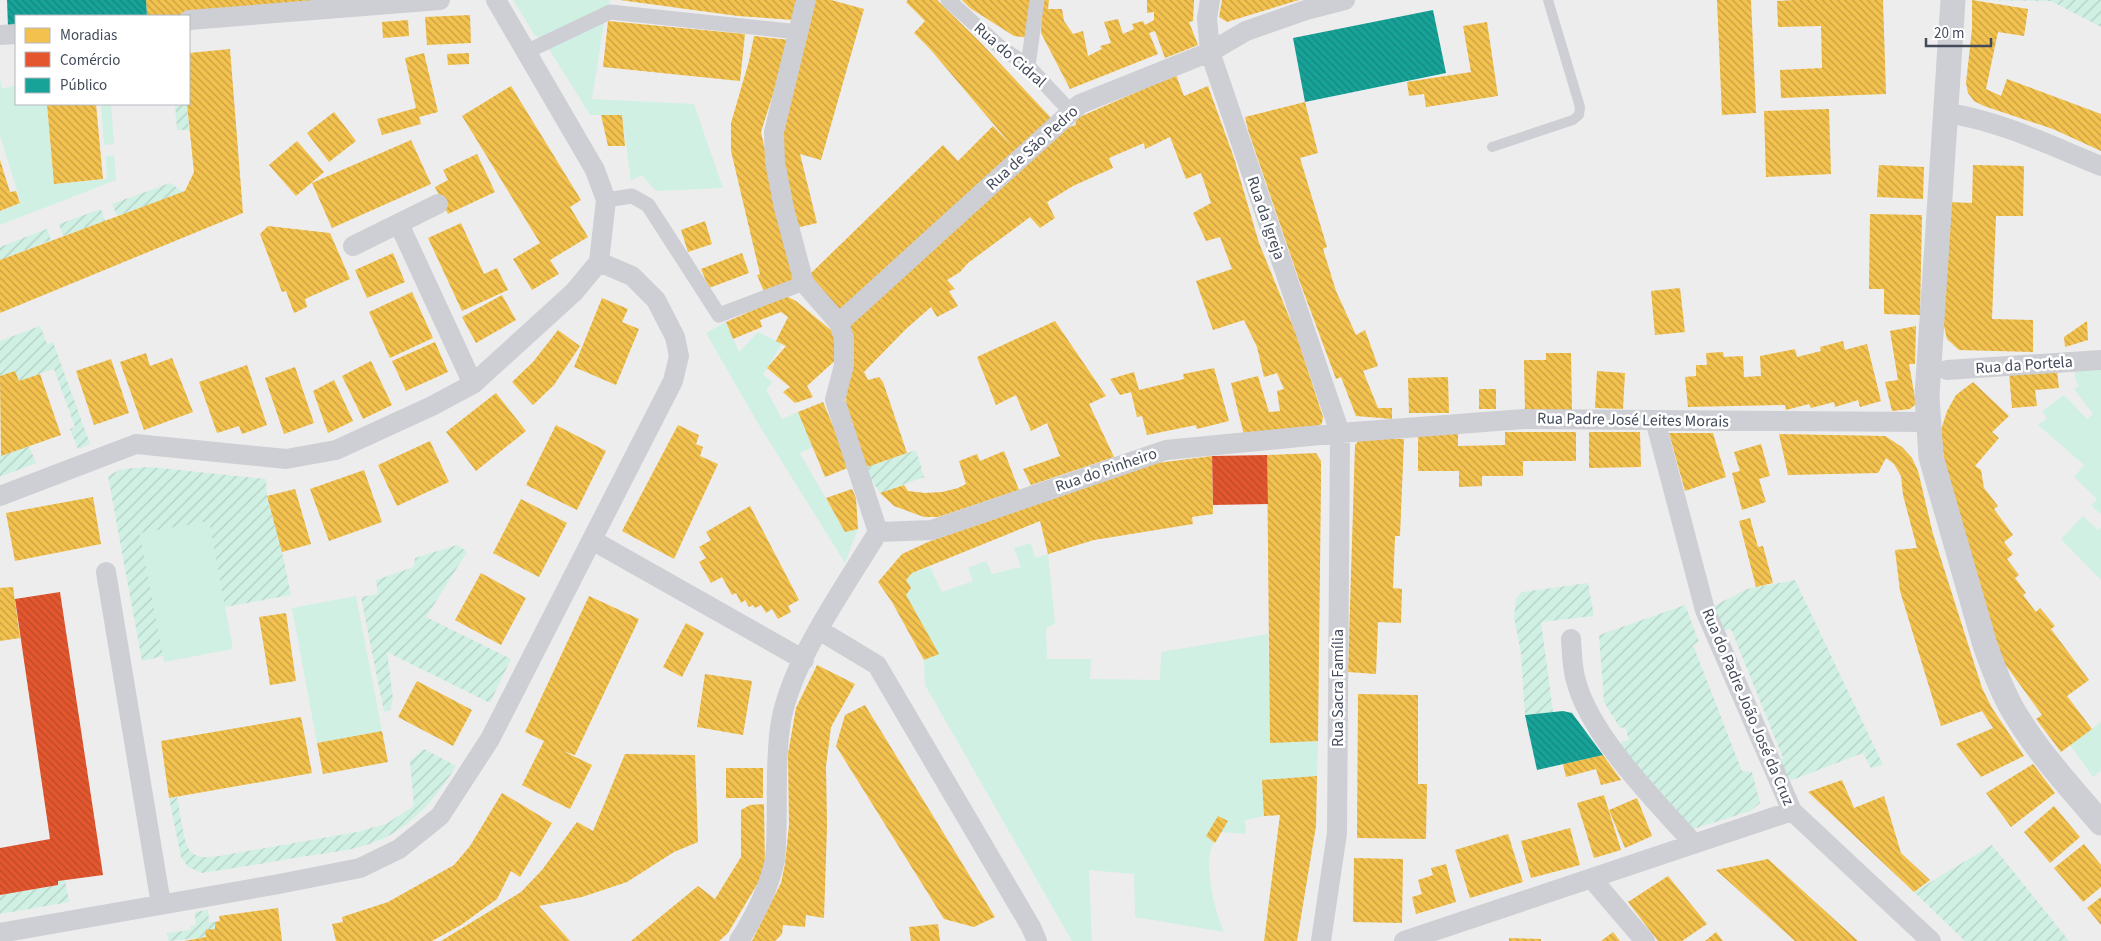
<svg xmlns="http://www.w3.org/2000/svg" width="2101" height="941" viewBox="0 0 2101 941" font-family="'Source Sans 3',sans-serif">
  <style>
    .grass { fill: #cff0e3 }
    .garden { fill: url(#garden-furrows) }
    .homes { fill: url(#homes-back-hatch) }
    .shops { fill: url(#shops-back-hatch) }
    .public { fill: url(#public-back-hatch) }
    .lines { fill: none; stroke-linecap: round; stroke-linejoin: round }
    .service { stroke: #cecfd4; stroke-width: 10 }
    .pedestrian { stroke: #cecfd4; stroke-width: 15 }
    .minor { stroke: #cecfd4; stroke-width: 20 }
    .tertiary { stroke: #cecfd4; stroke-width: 25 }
    .labels { text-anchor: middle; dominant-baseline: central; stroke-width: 5; stroke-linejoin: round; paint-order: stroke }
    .street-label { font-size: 16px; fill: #434b5b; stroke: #fff }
  </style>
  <defs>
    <pattern id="garden-furrows" width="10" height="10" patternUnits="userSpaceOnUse" patternTransform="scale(1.25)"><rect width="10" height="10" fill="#cff0e3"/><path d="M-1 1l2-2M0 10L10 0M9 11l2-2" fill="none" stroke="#b3cfc5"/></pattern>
    <pattern id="homes-back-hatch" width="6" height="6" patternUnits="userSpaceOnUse" patternTransform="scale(1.25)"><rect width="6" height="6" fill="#f2c14e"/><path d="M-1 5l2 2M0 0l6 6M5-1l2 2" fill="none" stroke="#c69f44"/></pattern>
    <pattern id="shops-back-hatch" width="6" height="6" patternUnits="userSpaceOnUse" patternTransform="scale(1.25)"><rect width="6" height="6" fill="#e4572e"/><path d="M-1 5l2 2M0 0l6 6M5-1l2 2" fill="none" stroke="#ba4a2a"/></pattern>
    <pattern id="public-back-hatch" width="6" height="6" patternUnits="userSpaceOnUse" patternTransform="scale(1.25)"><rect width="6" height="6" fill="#17a398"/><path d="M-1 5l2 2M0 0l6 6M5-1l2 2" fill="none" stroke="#16877f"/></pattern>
  </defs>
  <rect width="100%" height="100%" fill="#eeeded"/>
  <path class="grass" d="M513,0H610L608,6L540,39L534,34Z
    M605,17L592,99L694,104L723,188L656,191L642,175L631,181L622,115H590L549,49Z
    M0,78L2,89L16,85V104H47L54,184L107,179L106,156L114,155L116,180L0,225V212L21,203L0,136Z
    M101,104H111L114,144L104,145Z
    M726,322L739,352L758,332L782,344L763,375L773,382L766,389L782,419L798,412L813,447L800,453L845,532L858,529L845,563L759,425L706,333Z
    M2101,366V514L2091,506L2097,499L2074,477L2084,465L2038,425L2047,418L2042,411L2064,395L2087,419L2093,414L2074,389L2079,386L2075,379V367Z
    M2083,516L2098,530L2101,527V580L2061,539Z
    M209,520L233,649L164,662L140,533Z
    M1031,543L1035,558L1048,554L1055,624L1046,628L1047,659H1091L1090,679L1160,680L1161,652L1268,634L1270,742L1318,741L1317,776L1262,780L1264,816L1245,820L1246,834L1221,832C1218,837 1212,844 1211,849C1205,872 1215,911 1224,932L1135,917L1134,874L1089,870L1092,941H1072L925,685L924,660L938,654L906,595L911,588L906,580L912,573L930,567L942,592L973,581L968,568L986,561L992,574L1021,567L1014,548Z
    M356,596L382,731L317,743L292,608Z
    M2101,722V771L2093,777L2070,745Z"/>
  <path class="garden" d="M1969,0H2101V27L2051,1Z
    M175,104H187L189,130H177Z
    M170,183L183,192L117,216L112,204Z
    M101,209L105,221L63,236L59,224Z
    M47,229L51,240L0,260V247Z
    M40,326L47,344L53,342L90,444L78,449L70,429L75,427L54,369L19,381L15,371L0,376V341Z
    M29,446L36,463L0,477V454L1,456Z
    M916,450L924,477L880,493L864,468Z
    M150,467L266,479L267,497L282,552L291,595L225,607L209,521L140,533L163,656L142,661L108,476L121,469Z
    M457,545L467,552L426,617L511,659L490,703L387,652L393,699L390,710L384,712L361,597L378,594L376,580L414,567L415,558Z
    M1795,580L1883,765L1871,768L1863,753L1784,783L1775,762L1783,758L1731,629L1723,631L1714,606L1747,589Z
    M1588,583L1594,616L1541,622L1553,712L1525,715L1521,653L1514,617L1516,599L1522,592Z
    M1685,605L1699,642L1693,645L1742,771L1752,772L1760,803L1750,811L1693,829L1623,749L1621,742L1629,740L1625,727L1620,728L1604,702L1599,635Z
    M424,749L456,766C440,791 423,814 398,830C369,850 333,852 300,857C267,863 235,868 202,873L188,867L181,857L169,798L177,797C180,809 183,846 192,853C200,859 210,857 219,856L357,832L386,824L414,806L410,761Z
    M1992,845L2069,941H1965L1914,892Z
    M65,880L69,902L0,914V895L58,885V881Z
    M208,910L209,922H215V929L205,931L206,937L169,941L167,933L191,930L190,926L196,925L195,912Z"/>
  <path class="homes" d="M146,0H331V1L175,16H147Z
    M620,0H800L794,20L738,16Z
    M811,0H831L864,9L821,160L800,154L817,223L796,228L779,149Z
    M908,0H937L981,43L1053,120L843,314L807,277L943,145L958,161L993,126L1012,146L930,49L914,33L925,21L906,2Z
    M962,0H1035L1030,38L1014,36L970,8Z
    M1042,0H1049L1048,9H1062L1064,21L1073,34L1083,31L1088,56L1102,49L1100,46L1111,43L1104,22L1118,19L1123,34L1134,29L1132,24L1143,21L1145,25L1154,20V12L1147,13V0H1194L1193,21L1189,22L1198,45L1165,58L1155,31L1149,33L1158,54L1070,89L1041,33Z
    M1222,0H1299L1227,22L1219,17Z
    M1717,0H1751L1756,113L1722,115Z
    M1794,0H1883L1886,94L1781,98L1780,70L1822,68L1821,26L1778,27L1777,1Z
    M1972,0L2028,9L2024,36L1998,32L1986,89L2001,96L2007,79L2101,114V151L2053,129L1984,106L1974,101L1968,93L1966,83L1972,29Z
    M470,15L471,43L427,45L425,17Z
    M408,20L409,36L383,38L382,22Z
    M608,21L745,34L740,81L603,67Z
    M1487,22L1498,96L1426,107L1424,94L1409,96L1407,82L1471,72L1463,26Z
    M754,36L790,40L761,132L777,205L798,281L765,294L757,275L760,274L731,151V123L749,61Z
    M230,49L243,213L0,313V260L185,191L194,172L187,104L189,53Z
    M424,53L438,112L419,117L421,124L382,135L377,119L416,108L405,58Z
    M469,53V64L448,65L447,54Z
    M1176,75L1184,96L1208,86L1234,158L1259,243L1296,334L1323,417L1322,423L1319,426L1244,435L1231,383L1258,376L1269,412L1280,411L1277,391L1284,389L1277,373L1264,377L1257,347L1244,320L1213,330L1196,281L1232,269L1220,237L1206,241L1193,213L1211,203L1201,173L1186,179L1170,137L1145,149L1144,143L1109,158L1113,168L1073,186L1047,202L1055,218L1040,228L1030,217L968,263L960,272L947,280L955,289L949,291L958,306L937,317L931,307L906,329L864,372L868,380L879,377L883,382L907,453L864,468L846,412L847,327L1066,128L1076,125L1075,119Z
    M511,86L581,200L570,207L588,237L550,260L559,274L532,290L513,259L540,243L462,116Z
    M1305,102L1318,153L1300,158L1327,247L1323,249L1336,291L1356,335L1365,330L1378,366L1363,371L1378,408H1392V419L1356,416L1341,377L1336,379L1298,277L1248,130L1245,117Z
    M47,104H96L103,179L54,184Z
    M1829,109L1831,174L1766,177L1764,111Z
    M334,112L356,141L329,162L307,133Z
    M601,115H622L625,146H608Z
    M411,140L431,184L332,228L312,183Z
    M297,141L324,172L296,196L269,165Z
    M477,154L495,192L448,214L435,187L448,180L443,170Z
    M0,160L10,192L16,191L20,203L0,211Z
    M1879,165L1924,167L1923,199L1877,197Z
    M1973,165L2024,166L2023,216H1996L1992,319L2033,320V352L1959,350L1947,339L1942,318L1948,202L1972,203Z
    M1870,214L1922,215L1920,315L1884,314V289H1869Z
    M705,221L712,244L688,252L681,230Z
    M461,223L484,274L497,268L508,290L462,311L428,238Z
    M268,226L330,233L350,279L305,299L307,307L294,313L286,291L282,292L260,234Z
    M393,253L405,282L367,298L355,270Z
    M742,253L749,273L709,288L701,269Z
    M1680,288L1685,332L1655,335L1651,291Z
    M412,292L433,338L390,358L369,312Z
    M502,295L516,320L476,343L462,317Z
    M786,296L796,301L832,331L840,356L807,386L813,397L795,403L783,392L790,387L767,368L786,346L776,341L788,317L781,312L760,320L762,327L733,339L726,322Z
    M602,298L628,309L622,322L639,329L616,385L574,367Z
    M1055,321L1106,396L1089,404L1114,457L1031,485L1023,469L1060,456L1047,423L1031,431L1016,395L996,405L977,357Z
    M2087,321L2088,340L2065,347L2064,337Z
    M1916,326L1915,364H1909L1916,404L1910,409L1892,411L1885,382L1898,380L1890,331Z
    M558,330L580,346L554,385L533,405L512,382L533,362Z
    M1843,341L1845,350L1867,344L1881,401L1860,407L1858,400L1835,407L1834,402L1811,408L1809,404L1786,410L1785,405L1688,407L1685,377L1696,376V365H1707L1706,353L1723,352L1724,357L1743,356L1744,377L1761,376L1760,356L1795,349L1797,357L1821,351L1820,347Z
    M435,342L448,372L406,391L392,361Z
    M146,353L150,366L172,358L193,412L144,430L120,362Z
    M1546,353H1571L1572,411H1525L1524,360H1546Z
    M111,359L129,413L94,425L76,371Z
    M371,361L392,405L363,419L342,376Z
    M247,365L267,425L242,434L239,426L217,433L199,382Z
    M295,367L314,423L284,434L265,378Z
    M1214,368L1229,421L1197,429L1196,425L1147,435L1142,416L1137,417L1131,392L1120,395L1110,379L1134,372L1139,390L1184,379L1183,374Z
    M15,371L19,381L40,374L61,435L1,456L0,376Z
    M1597,371L1625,373L1623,409L1595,408Z
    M2057,371L2059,388L2035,390L2037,406L2012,408L2009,373Z
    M1448,377L1449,413H1409L1408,378Z
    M334,380L353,421L328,433L313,391Z
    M1973,382L2009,416L1992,432L1999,438L1975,466L1981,470L1984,488L1998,506L1994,509L2013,535L2004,542L2013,554L2007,559L2019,575L2015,578L2026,593L2023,595L2036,612L2040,608L2055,626L2051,629L2089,680L2067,696L2092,729L2061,752L2036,719L2042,715L2005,664L1997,644L1944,459L1941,430L1947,411L1956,395Z
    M1479,389H1496V409H1479Z
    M496,393L526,431L476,471L446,432Z
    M823,402L850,467L825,477L798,412Z
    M556,425L606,451L577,510L526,485Z
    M678,425L699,435L696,444L703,447L700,456L718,464L674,559L622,531Z
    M1505,432H1576V461H1523V476H1482V486L1459,487V471H1418V434H1458V446L1505,445Z
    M1589,432H1640L1641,467L1589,468Z
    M1669,433H1713L1726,477L1685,491Z
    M1779,434L1885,436L1902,447L1912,458L1918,471L1933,534L1982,688L1992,708L2024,756L1981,777L1956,744L1993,728L1982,711L1941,726L1900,591L1895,550L1917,548L1903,495L1901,476L1894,464L1886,458L1878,473L1788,475Z
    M1360,439H1404L1400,536H1395L1393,588L1402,589L1401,623L1378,622L1376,674L1348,672L1355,445Z
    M430,441L449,482L397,506L378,465Z
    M1761,444L1770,476L1759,479L1766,502L1742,510L1732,473L1740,471L1734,452Z
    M1004,451L1019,490L938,517H924L894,506L880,493L904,485L908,491L925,493L942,492L958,488L966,484L959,461L977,454L980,461Z
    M1316,453L1321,461V480L1318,741L1270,743L1267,455Z
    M1212,456L1213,514L1192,517L1193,524L1094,540L1048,554L1040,521L912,573L906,580L911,588L906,595L939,654L924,660L892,602L878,582L902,554L928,542L1157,463Z
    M364,470L382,522L329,541L310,489Z
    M295,489L311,544L282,552L267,496Z
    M852,489L856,498L858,529L845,532L826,498Z
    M93,497L101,544L15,561L6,513Z
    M521,499L567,523L539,577L493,553Z
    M750,506L799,600L788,606L791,612L778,619L772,609L766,613L761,605L755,608L753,605L749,607L745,600L741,603L736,593L732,595L722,577L711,583L699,562L706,558L699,547L711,540L706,532Z
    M1750,518L1758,547L1763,546L1773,583L1756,587L1739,521Z
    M481,573L526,598L501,645L455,620Z
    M13,587L20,638L0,641V588Z
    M589,596L639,619L575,755L563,751L592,765L570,809L522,785L544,741L525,732Z
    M286,613L296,681L270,685L259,617Z
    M686,623L704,633L682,677L663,667Z
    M817,665L855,684L831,727L826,766L827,826L824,918L806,915L805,927L783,925L782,934L775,941H752L781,883L785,864L789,825L788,754L796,708Z
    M705,674L752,681L743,735L697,727Z
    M417,681L472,710L453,746L398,717Z
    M1358,694L1418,695V784H1427L1426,839L1357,838Z
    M865,705L995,917L974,927L944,919L836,746L845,715Z
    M301,717L312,773L169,798L161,741Z
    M382,731L388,762L323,774L317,743Z
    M625,754L695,755L698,842L674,852L627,882L582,897L539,906L570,941H441L521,892L542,870L577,822L593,831Z
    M1603,755L1621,780L1601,785L1596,769L1566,777L1563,764Z
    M2033,764L2055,793L2011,827L1986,793Z
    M726,768H763V798H726Z
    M1317,776L1316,826L1297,941H1264L1280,815L1264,816L1262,780Z
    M1842,780L1854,808L1884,796L1901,853L1930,880L1914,892L1808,792Z
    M502,793L552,823L520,877L511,871L497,899L461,925L432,941H336L332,924L343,922L342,917L388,902L454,865L470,846Z
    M1604,795L1621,850L1594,858L1577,803Z
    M1637,798L1652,836L1625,848L1609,810Z
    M764,804L765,871L728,933L719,941H631L698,886L715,899L741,857V810L750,805Z
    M2054,806L2080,837L2050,863L2024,832Z
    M1218,816L1228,821L1215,843L1206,836Z
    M1570,828L1580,865L1531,878L1521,841Z
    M1508,834L1523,882L1470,898L1455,850Z
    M2084,844L2101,865V887L2083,902L2054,868Z
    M1354,858L1403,859L1402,923L1353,922Z
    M1768,859L1858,941H1795L1716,870Z
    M1446,864L1456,902L1416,914L1412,897L1422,894L1418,880L1433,875L1431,868Z
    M1668,876L1707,924L1682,941H1658L1628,902Z
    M2101,897V925L2087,908Z
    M278,908L282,941H184L206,937L205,930L215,929V922L220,921L219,916Z
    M938,924L940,941H911L909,927Z
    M1613,932L1620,941H1601Z
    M1716,932L1723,941H1705Z
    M1509,938L1541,939V941H1509Z"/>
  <path class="shops" d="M1267,455L1268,504L1213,505L1212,456Z
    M60,592L103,875L58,881V885L0,895V848L50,839L15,599Z"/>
  <path class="public" d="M7,0H146L147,16H16V27H8Z
    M1433,10L1446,73L1305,102L1293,38Z
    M1563,711L1572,713L1603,755L1537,770L1525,715Z"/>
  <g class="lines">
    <path class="service" d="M1492,147L1573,120L1579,115L1580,107L1548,0"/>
    <path class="pedestrian" d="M948,0L1000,47L1028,66L1071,112
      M528,51L610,12L799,32
      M1028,66L1037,0
      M606,200L632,196L648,205L719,315L804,283"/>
    <path class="minor" d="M806,0L774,132L775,162L784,208L804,283L839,323L844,338V365L835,400L878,532
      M1210,0L1207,18L1210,52L1340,433L1337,833L1321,941
      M189,20L440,0
      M0,35L16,34
      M1947,113C2001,121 2051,146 2101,166
      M399,224L473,384
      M353,246L438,204
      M839,323L1080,104L1210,52L1246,31L1306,10L1345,0
      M1947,370L2101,360
      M1655,420L1705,610L1792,811L1931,941
      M0,496L136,444L286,459L336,450L432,406L473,384L574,292L599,262L606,200L595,170L496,0
      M878,532L932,530L1166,450L1340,433L1524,419L1927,422
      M592,540L804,660
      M106,572L161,904
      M819,630L877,665L1031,927L1037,941
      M1571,639C1572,653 1572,668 1576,681C1591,737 1656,801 1694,844
      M1592,879L1645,941
      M0,933L279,884L360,868L399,849L440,816L490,739L673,381L679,356L675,337L656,300L632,276L599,262
      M739,941C755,915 768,891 775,860C779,817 774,771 780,728C788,665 845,587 878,532
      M1404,941L1792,811"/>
    <path class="tertiary" d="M1953,0L1927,396L1931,457L1985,645C1992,665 2000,686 2010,705C2034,748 2069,786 2101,823"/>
  </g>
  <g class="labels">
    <g class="street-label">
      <text transform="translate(1010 55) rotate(41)">Rua do Cidral</text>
      <text transform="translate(1032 148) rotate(-42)">Rua de São Pedro</text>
      <text transform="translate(1266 218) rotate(71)">Rua da Igreja</text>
      <text transform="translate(2024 365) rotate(-4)">Rua da Portela</text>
      <text transform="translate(1633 420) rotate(1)">Rua Padre José Leites Morais</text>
      <text transform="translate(1106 470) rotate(-19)">Rua do Pinheiro</text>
      <text transform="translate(1338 688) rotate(-90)">Rua Sacra Família</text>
      <text transform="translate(1748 707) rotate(67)">Rua do Padre João José da Cruz</text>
    </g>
  </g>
  <rect x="15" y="15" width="175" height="90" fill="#ffffff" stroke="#b4b7bd"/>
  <rect x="25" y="28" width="25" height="15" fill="#f2c14e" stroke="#b4b7bd"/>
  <text x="60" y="40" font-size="15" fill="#434b5b">Moradias</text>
  <rect x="25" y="52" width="25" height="15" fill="#e4572e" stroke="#b4b7bd"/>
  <text x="60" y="65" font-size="15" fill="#434b5b">Comércio</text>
  <rect x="25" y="78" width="25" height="15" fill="#17a398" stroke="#b4b7bd"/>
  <text x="60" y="90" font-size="15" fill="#434b5b">Público</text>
  <path d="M1926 38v8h65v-8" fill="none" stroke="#434b5b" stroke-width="2.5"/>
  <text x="1934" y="38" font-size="15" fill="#434b5b" stroke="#ffffff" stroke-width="4" paint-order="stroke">20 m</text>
</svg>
